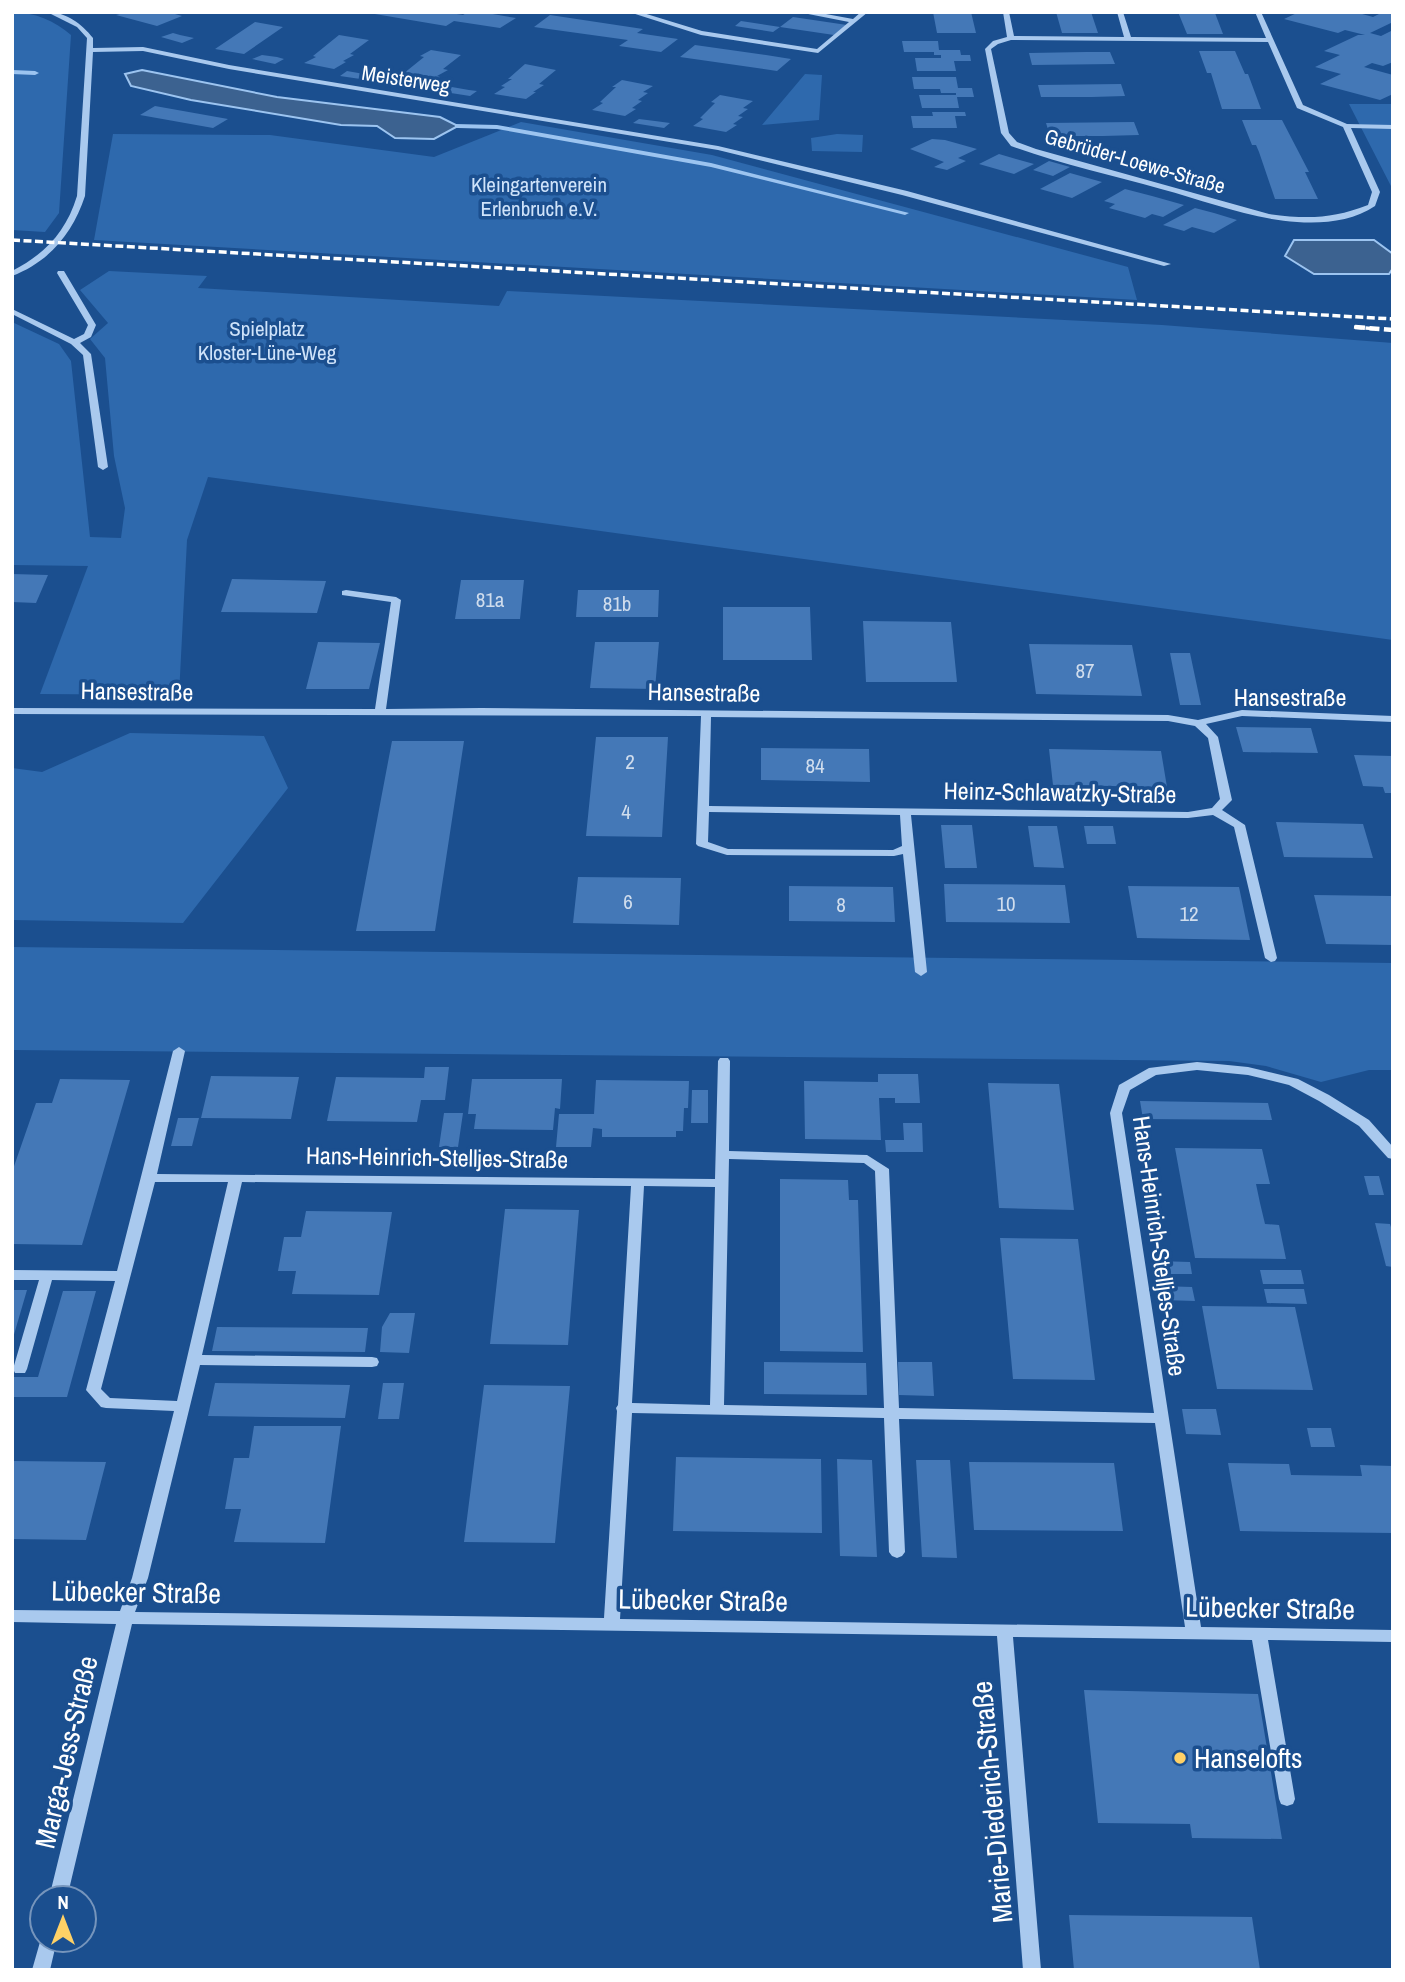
<svg xmlns="http://www.w3.org/2000/svg" width="1405" height="1982" viewBox="0 0 1405 1982" font-family="'Archivo Narrow',sans-serif">
  <style>
    .green { fill: #2e69ad }
    .water { fill: #3c6290; stroke: #9cc4f0; stroke-width: 2 }
    .lines { fill: none; stroke-linecap: round; stroke-linejoin: round }
    .stream { fill: #9cc4f0; fill-rule: evenodd }
    .building { fill: #4478b7 }
    .minor { fill: #a9c9ee; fill-rule: evenodd }
    .rail-far1 { stroke: #fff; stroke-width: 3.5; stroke-dasharray: 8 3.5; stroke-linecap: butt }
    .rail { stroke: #fff; stroke-width: 4.5; stroke-dasharray: 10 4.5; stroke-linecap: butt }
    .poi-dot { fill: #ffd166; stroke: #1b4f8f; stroke-width: 2.5 }
    .labels { text-anchor: middle; dominant-baseline: central; stroke-width: 7; stroke-linejoin: round; paint-order: stroke }
    .far-street-label { font-size: 21px; fill: #fff; stroke: #1b4f8f }
    .far-park-label { font-size: 21px; fill: #cfe3fa; stroke: #1b4f8f }
    .number-label { font-size: 21px; fill: #d0dded }
    .street-label { font-size: 24px; fill: #fff; stroke: #1b4f8f }
    .near-street-label { font-size: 28px; fill: #fff; stroke: #1b4f8f }
    .near-poi-label { font-size: 28px; fill: #fff; stroke: #1b4f8f; text-anchor: start }
  </style>
  <rect width="100%" height="100%" fill="#1b4f8f"/>
  <path class="green" d="M12,12C34,12 55,21 71,35L59,213L45,232L12,230Z
    M805,74L822,75L819,120L762,125Z
    M1349,104H1393V190Z
    M521,122L712,155L1128,267L1137,300L94,240L113,134L270,135L434,157Z
    M837,134L863,135L862,152L812,151L811,138Z
    M109,271L207,276L198,288L499,306L507,291L1162,325L1393,343V640L208,477L187,540L179,695L40,694L88,566L12,565V322L59,344L71,361L90,537L121,538L125,508L114,456L105,358L90,339L108,323L80,290Z
    M130,733L264,736L288,788L183,923L12,920V768L42,772Z
    M12,947L1393,963V1070H1369L1321,1082L1266,1066L1229,1061L12,1050Z"/>
  <path class="water" d="M142,70L277,97L440,117L458,126L434,139L395,138L377,126L341,125L191,100L131,86L125,74Z
    M1294,240H1374L1393,254V268L1389,274H1314L1285,256Z"/>
  <g class="lines">
    <path class="stream" d="M12,70L35,71L39,73L35,75L12,74Z
      M455,124L497,125L711,163L909,213L905,215L711,167L497,129L458,128H455Z"/>
  </g>
  <path class="building" d="M118,12H168L182,16L157,26L116,15L120,14Z
    M363,12H444L463,15L468,12H481L516,18L500,28L454,21L446,26Z
    M933,12H971L976,33H937Z
    M1056,12H1091L1098,33H1062Z
    M1178,12L1215,13L1223,34H1187Z
    M1299,12H1355L1373,17L1383,12H1393V22L1370,33L1381,36L1393,30V62L1383,66L1372,63L1364,67L1393,75V94L1380,100L1320,84L1341,74L1315,67L1340,55L1324,51L1358,35H1365L1345,30L1338,33L1284,19Z
    M550,15L643,29L637,33L678,39L661,52L619,46L628,40L534,27Z
    M793,17L847,25L834,35L780,27Z
    M741,21L780,27L773,32L735,26Z
    M255,22L283,27L244,54L215,49Z
    M173,33L180,35L194,38L182,43L161,37Z
    M339,35L369,40L350,54L354,55L343,61L346,62L334,69L304,63L316,57L313,56Z
    M902,41H938L939,50H960L961,55H970L971,61H954L956,71H917L915,58H941V55H934V52H904Z
    M695,45L766,55L791,59L777,71L680,57Z
    M431,50L461,55L443,69L448,70L437,76L440,77L429,84L398,78L424,57L420,56Z
    M1199,51H1235L1245,74H1248L1261,109H1222L1211,73H1207Z
    M1086,52H1110L1115,64L1032,65L1029,53Z
    M262,55L277,57L284,59L275,64L252,59Z
    M525,64L556,70L539,84L544,85L533,92H536L526,99L494,94L505,87L501,86L512,79H508Z
    M347,71L364,74L381,76L374,81L340,76Z
    M912,77H956L958,88H972L974,97H957L959,108H922L919,95H956V93H941L940,89H914Z
    M622,80L653,86L643,92L648,93L638,100L642,101L632,108L636,109L625,116L592,110L603,103L600,102L616,87H612Z
    M1121,84L1125,96L1092,97H1041L1038,85Z
    M446,86L469,90L477,91L470,96L438,91Z
    M720,95L753,101L743,108L748,109L738,116L743,117L733,124L737,125L726,132L693,126L703,119L700,118L715,103L711,102Z
    M155,106L228,119L213,128L140,115Z
    M932,112H965L966,116H955L957,128H913L911,116H933Z
    M639,119L655,121L670,123L664,128L633,123Z
    M1242,120H1282L1309,172H1305L1318,199H1275L1259,152L1256,145H1252Z
    M1134,122L1139,135L1103,136H1050L1046,123Z
    M932,139L945,140L977,149L958,158L966,161L947,170L934,167L944,162L910,149Z
    M999,154L1016,159L1034,164L1014,174L979,164Z
    M1049,161L1070,167L1053,176L1033,170Z
    M1070,173L1102,182L1072,198L1040,189Z
    M1125,189L1152,196L1184,205L1163,217L1152,214L1145,218L1109,208L1115,204L1104,201Z
    M1195,208L1214,213L1237,220L1214,233L1192,227L1184,231L1163,225Z
    M12,574L48,575L36,603L12,602Z
    M232,579L326,581L317,613L221,612Z
    M461,580H524L520,619H455Z
    M578,590H659L658,617H576Z
    M723,607H810L812,660H723Z
    M863,621L951,622L957,682H866Z
    M318,642L380,643L369,689H306Z
    M595,642H659L655,689L590,688Z
    M1029,644L1132,645L1142,696L1036,694Z
    M1170,653H1190L1201,705H1180Z
    M1236,727L1311,728L1318,753L1243,752Z
    M596,737H668L662,837L586,836Z
    M392,741H464L435,931H356Z
    M761,748L869,749L870,782L761,780Z
    M1049,749L1161,751L1167,787L1053,785Z
    M1354,755L1393,756V793H1385L1383,787L1363,786Z
    M1276,822L1363,824L1373,858L1284,857Z
    M941,825H972L977,868H945Z
    M1028,826H1057L1064,868L1034,867Z
    M1084,826H1113L1116,844H1087Z
    M578,877L681,878L679,925L573,923Z
    M944,884L1065,885L1070,923L946,922Z
    M789,886L893,887L895,922L789,921Z
    M1128,886L1239,887L1250,940L1137,938Z
    M1314,895L1393,896V945L1326,944Z
    M425,1067H449L445,1100H421L417,1122L327,1121L336,1077L424,1078Z
    M878,1074H918L920,1103H895V1098H879L881,1140L805,1139L804,1081L878,1082Z
    M211,1076L299,1077L291,1119L201,1118Z
    M60,1079L130,1080L82,1245L12,1244V1172L36,1103H52Z
    M472,1079H562L560,1109L555,1108L553,1130L474,1129L476,1114H468Z
    M596,1080L689,1081L688,1108H684L683,1131H676V1137H602V1129L593,1128L591,1147H556L559,1114H594Z
    M988,1083L1059,1084L1074,1210L999,1208Z
    M692,1090H708V1123H691Z
    M1140,1101L1268,1103L1272,1120L1143,1119Z
    M444,1113H463L458,1147H439Z
    M178,1118H199L192,1146H171Z
    M903,1123H922L923,1152H886L885,1140H904Z
    M1175,1148L1262,1149L1270,1184H1256L1260,1203L1265,1224L1279,1225L1286,1259L1195,1258Z
    M1364,1176H1379L1384,1195H1369Z
    M780,1179L848,1180L849,1200H858L863,1352L780,1351Z
    M505,1209L579,1210L568,1345L490,1344Z
    M306,1211L392,1212L379,1295L292,1294L296,1271H278L284,1237H301Z
    M1375,1223L1390,1224L1393,1234V1267L1386,1266Z
    M1000,1238L1078,1239L1095,1380L1013,1379Z
    M1157,1261L1190,1262L1192,1274H1159Z
    M1260,1270H1301L1304,1284H1263Z
    M1160,1286L1192,1287L1195,1301L1163,1300Z
    M1264,1289H1304L1307,1304L1267,1303Z
    M12,1290H27L13,1338H12Z
    M63,1291H96L67,1397H12V1377H38Z
    M1202,1306L1295,1307L1313,1390L1217,1389Z
    M390,1313H415L409,1353L380,1352L382,1327Z
    M217,1327L368,1328L365,1352L212,1351Z
    M764,1362L866,1363L867,1395L764,1394Z
    M898,1362H932L934,1396L899,1395Z
    M215,1383L350,1385L345,1418L208,1416Z
    M383,1383H404L399,1419H378Z
    M484,1385L570,1386L555,1543L464,1542Z
    M1182,1409H1216L1221,1435L1186,1434Z
    M254,1426H341L325,1543L234,1542L241,1509H225L234,1458H249Z
    M1307,1428H1331L1335,1447H1311Z
    M676,1457L821,1459L822,1533L673,1531Z
    M837,1459L872,1460L877,1557L840,1556Z
    M916,1460H950L957,1558L922,1557Z
    M12,1461L106,1462L86,1540L12,1539Z
    M969,1462L1114,1463L1123,1531L974,1530Z
    M1228,1463L1289,1464L1291,1475L1362,1476L1360,1465L1393,1466V1533L1240,1531Z
    M1084,1690L1258,1694L1282,1839L1192,1838L1190,1824L1098,1823Z
    M1069,1915L1252,1917L1260,1970H1074Z"/>
  <g class="lines">
    <path class="minor" d="M47,12C66,12 82,24 93,38V48L143,47L229,65L718,146L907,191L1171,264L1164,266L902,195L718,150L229,69L143,51L93,52L85,196C73,233 49,262 12,276V271C45,254 66,232 77,196L87,38L77,27Z
      M629,12H640L702,31L817,49L849,22L798,12H815L853,19L861,12H868L818,53L701,35Z
      M1003,12H1009L1014,36L1124,37L1117,12H1123L1131,37L1266,38L1255,12H1261L1303,105L1347,124L1393,125V129L1351,128L1380,192L1375,206C1353,221 1323,224 1297,222C1251,219 1206,201 1161,189C1112,175 1060,164 1011,146L1001,133L985,49L993,41L1007,37ZM1011,40L1268,42L1297,108L1343,127L1372,192L1368,205C1332,219 1307,219 1269,214L1036,149L1017,142L1009,133L991,49L998,44Z
      M58,271H64L96,325L91,337L80,343L91,354L108,467L103,470L98,467L83,355L71,344L12,314V309L74,339L84,334L88,325L57,273Z
      M346,590L396,597L401,600L386,709L481,708L1168,715L1198,720L1242,710L1393,716V722L1242,716L1206,724L1218,737L1232,800L1222,810L1245,825L1277,958L1275,961L1271,962L1265,958L1234,827L1213,815L1188,818L911,815L927,972L921,976L915,972L903,854L894,856L727,855L698,846L696,844L701,716L12,714V708L375,709L391,602L342,595V591ZM711,717L1168,721L1195,726L1208,738L1220,799L1212,808L1188,812L709,806ZM709,812L900,815L902,846L893,850L728,849L708,842Z
      M179,1047L185,1051L157,1174L715,1179L718,1061L720,1058H728L730,1061L729,1151L867,1155L889,1169L899,1408L1154,1413L1110,1113L1119,1085L1149,1068L1197,1062L1248,1067L1298,1079L1329,1095L1369,1120L1393,1147V1159L1388,1158L1359,1126L1319,1101L1289,1085L1248,1075L1197,1070L1156,1075L1130,1090L1122,1113L1201,1627L1393,1630V1642L1268,1640L1295,1799L1293,1804L1287,1806L1281,1804L1279,1799L1252,1640L1013,1637L1041,1970H1023L997,1636L132,1624L67,1898H49L116,1624L12,1622V1610L120,1611L132,1578L174,1411L106,1408L101,1407L86,1390L115,1281L52,1280L27,1369L25,1373H15L13,1369L39,1280H12V1270L117,1271L173,1051ZM729,1159L864,1163L875,1171L884,1408L724,1405ZM155,1182H228L177,1401L110,1398L101,1389ZM242,1182L631,1186L618,1405L616,1408L617,1411L604,1618L135,1612L148,1578L200,1365L372,1367L377,1366L379,1362L377,1358L372,1357L202,1355ZM644,1186L715,1187L710,1405L632,1403ZM632,1413L884,1418L889,1552L892,1556L897,1558L902,1556L905,1552L899,1419L1155,1423L1185,1627L620,1619Z
      M42,1935V1940H57L50,1970H32Z"/>
    <path class="rail-far1" d="M12,240L1393,319
      M1354,327L1378,329"/>
    <path class="rail" d="M1355,327L1393,330"/>
  </g>
  <circle class="poi-dot" cx="1180" cy="1758" r="7"/>
  <g class="labels">
    <g class="far-street-label">
      <text transform="translate(406 79) rotate(9)">Meisterweg</text>
      <text transform="translate(1135 161) rotate(16)">Gebrüder-Loewe-Straße</text>
    </g>
    <g class="far-park-label">
      <text x="539" y="184">Kleingartenverein<tspan x="539" dy="24">Erlenbruch e.V.</tspan></text>
      <text x="267" y="328">Spielplatz<tspan x="267" dy="24">Kloster-Lüne-Weg</tspan></text>
    </g>
    <g class="number-label">
      <text x="490" y="599">81a</text>
      <text x="617" y="603">81b</text>
      <text x="1085" y="670">87</text>
      <text x="630" y="761">2</text>
      <text x="815" y="765">84</text>
      <text x="626" y="811">4</text>
      <text x="628" y="901">6</text>
      <text x="1006" y="903">10</text>
      <text x="841" y="904">8</text>
      <text x="1189" y="913">12</text>
    </g>
    <g class="street-label">
      <text transform="translate(137 691) rotate(1)">Hansestraße</text>
      <text transform="translate(704 692) rotate(1)">Hansestraße</text>
      <text x="1290" y="697">Hansestraße</text>
      <text transform="translate(1060 792) rotate(1)">Heinz-Schlawatzky-Straße</text>
      <text transform="translate(437 1157) rotate(1)">Hans-Heinrich-Stelljes-Straße</text>
      <text transform="translate(1160 1246) rotate(82)">Hans-Heinrich-Stelljes-Straße</text>
    </g>
    <g class="near-street-label">
      <text transform="translate(136 1592) rotate(1)">Lübecker Straße</text>
      <text transform="translate(703 1600) rotate(1)">Lübecker Straße</text>
      <text transform="translate(1270 1608) rotate(1)">Lübecker Straße</text>
      <text transform="translate(66 1752) rotate(-77)">Marga-Jess-Straße</text>
      <text transform="translate(992 1802) rotate(-95)">Marie-Diederich-Straße</text>
    </g>
    <g class="near-poi-label">
      <text x="1194" y="1758">Hanselofts</text>
    </g>
  </g>
  <rect width="1405" height="1982" fill="none" stroke="#ffffff" stroke-width="28"/>
  <g transform="translate(63 1919)"><circle r="33" fill="#1b4f8f" stroke="#7695bc" stroke-width="2"/>
  <path d="M0-5L12 26L0 18L-12 26Z" fill="#ffd166"/>
  <text y="-10" font-size="19" font-weight="bold" text-anchor="middle" fill="#ffffff">N</text>
  </g>
</svg>
